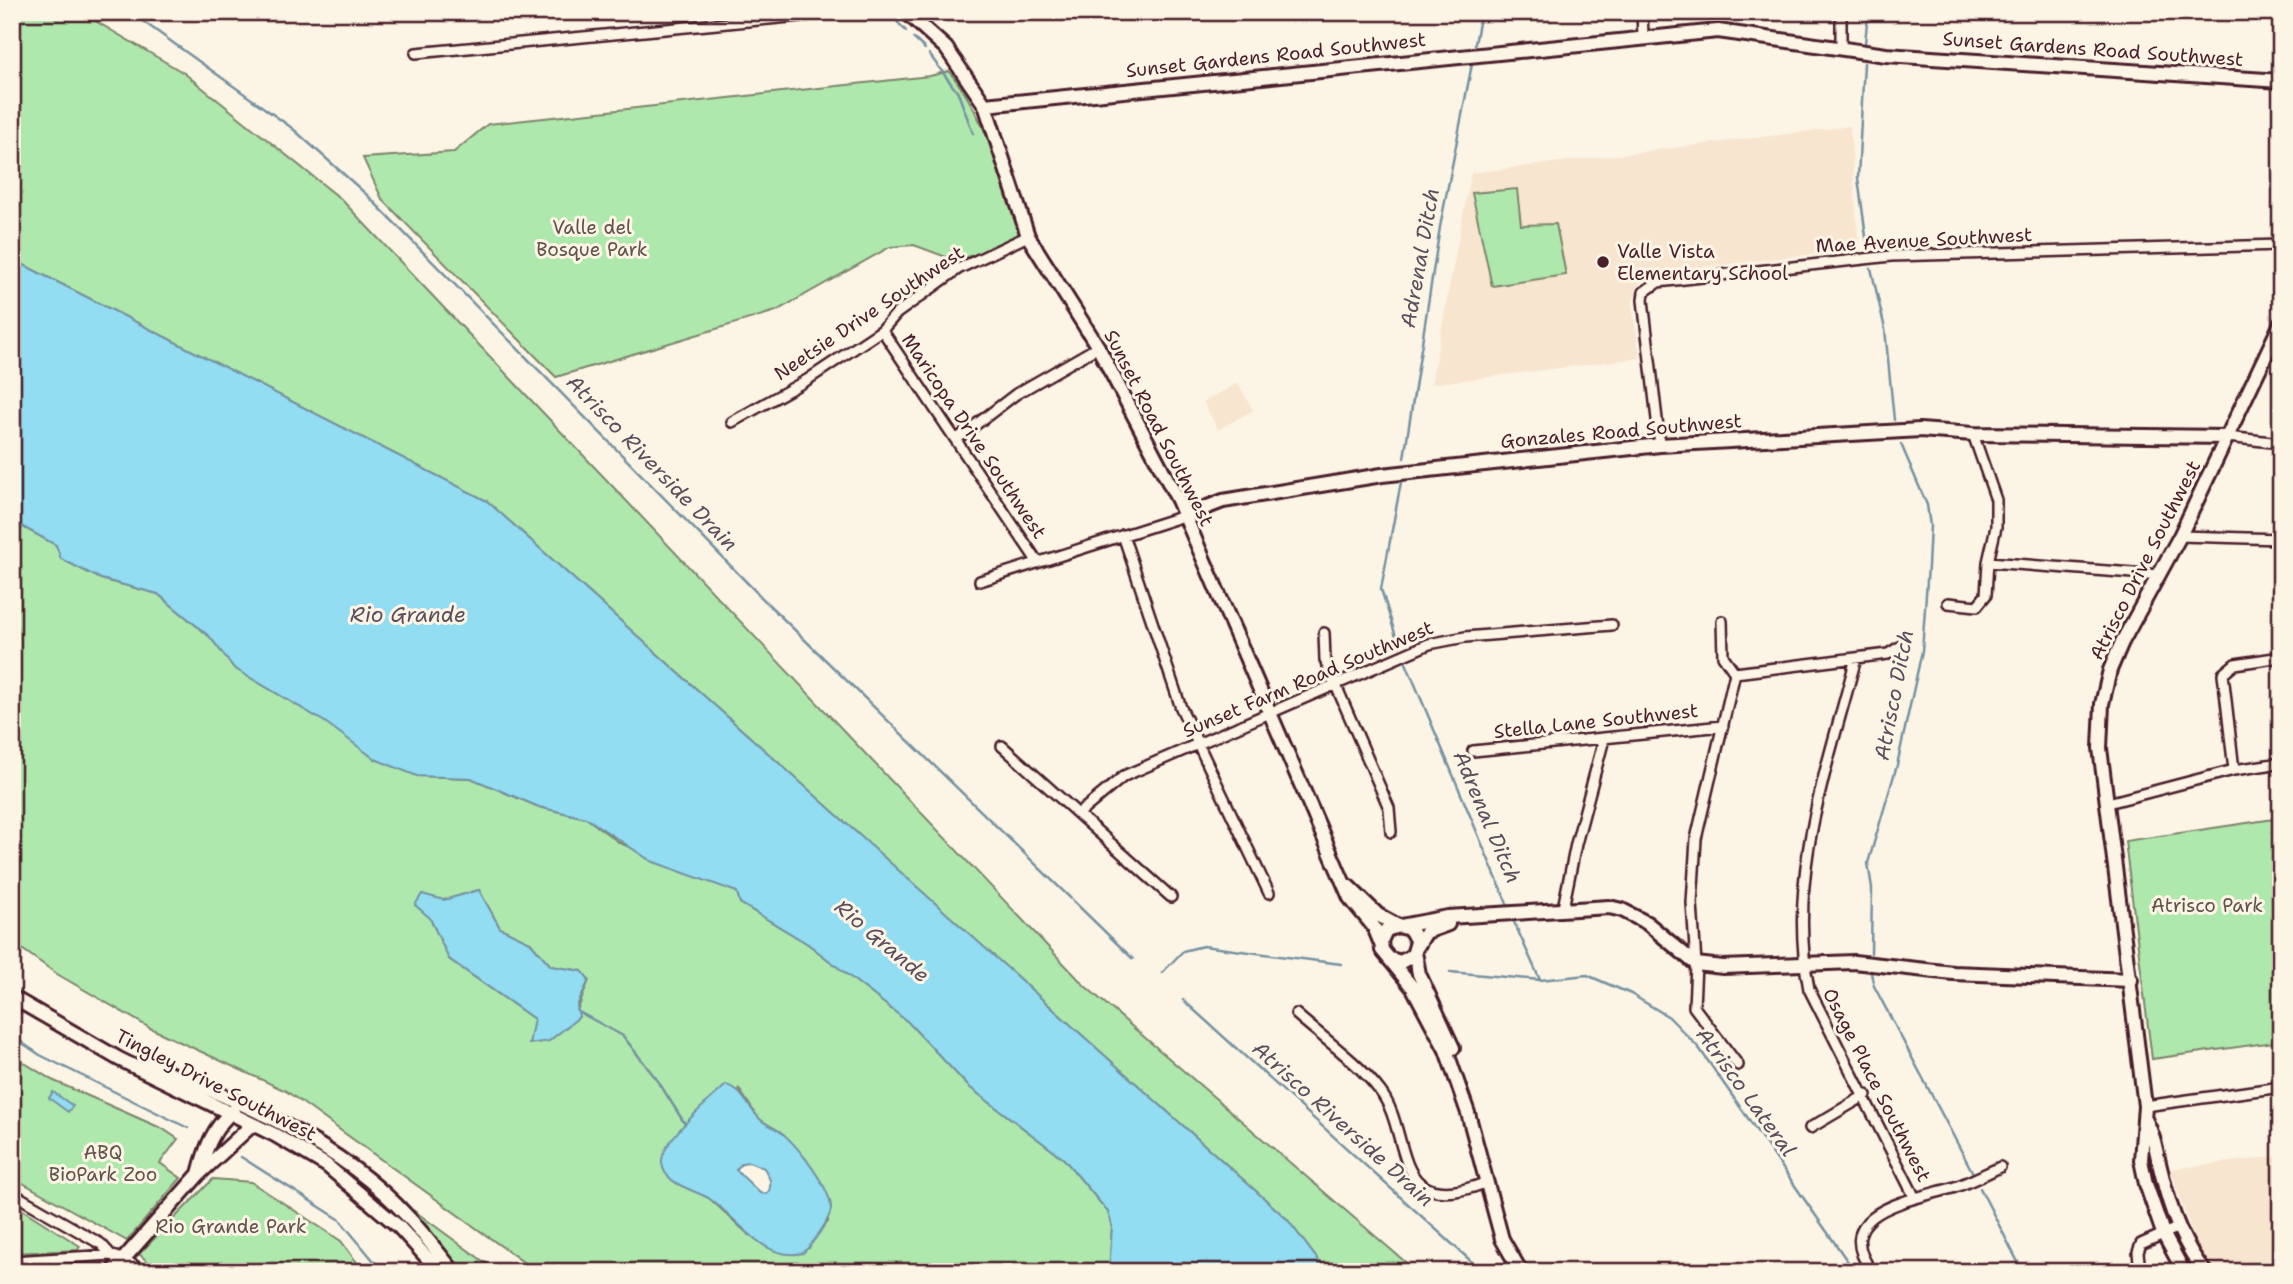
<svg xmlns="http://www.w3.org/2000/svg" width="2293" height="1284" viewBox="0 0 2293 1284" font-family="'Shantell Sans',sans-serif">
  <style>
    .built { fill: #f7e5cf }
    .green { fill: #afe8ac; stroke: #7c846c; stroke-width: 2; fill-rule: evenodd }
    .water { fill: #92ddf2; stroke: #7591a2; stroke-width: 2; fill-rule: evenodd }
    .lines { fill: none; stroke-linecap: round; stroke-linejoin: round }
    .stream { stroke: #7591a2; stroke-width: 2.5 }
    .street-casing { stroke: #4a1f2b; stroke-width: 14 }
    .secondary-casing { stroke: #4a1f2b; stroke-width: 18 }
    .street { stroke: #fcf5e5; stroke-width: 9 }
    .secondary { stroke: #fcf5e5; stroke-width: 12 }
    .poi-dot { fill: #4a1f2b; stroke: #fcf5e5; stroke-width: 2.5 }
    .labels { text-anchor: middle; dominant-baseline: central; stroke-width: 6; stroke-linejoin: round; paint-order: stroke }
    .street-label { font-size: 19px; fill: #4a1f2b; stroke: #fcf5e5 }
    .park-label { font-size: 19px; fill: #63514b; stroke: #fcf5e5 }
    .poi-label { font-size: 19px; fill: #4a1f2b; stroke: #fcf5e5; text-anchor: start }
    .water-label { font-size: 21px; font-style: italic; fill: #5c4e5d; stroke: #fcf5e5 }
  </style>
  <rect width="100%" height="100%" fill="#fcf5e5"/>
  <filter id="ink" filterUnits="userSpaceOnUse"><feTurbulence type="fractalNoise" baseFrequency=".0143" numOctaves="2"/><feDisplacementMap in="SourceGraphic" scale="14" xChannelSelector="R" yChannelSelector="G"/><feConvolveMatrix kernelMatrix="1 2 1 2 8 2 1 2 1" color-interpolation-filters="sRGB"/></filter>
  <g filter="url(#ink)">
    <path class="built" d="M1850,126L1859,249L1643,274L1632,304L1640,358L1431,384L1471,173Z
      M1238,383L1253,410L1218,430L1203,402Z
      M2281,1156V1272H2214L2198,1251L2170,1169Z
      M111,1255L123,1260L112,1272H12V1261Z"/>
    <path class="green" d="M12,12H80L184,73L341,199L1085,986L1417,1272H1327L1287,1219L487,501L12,259Z
      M949,71C988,118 1000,179 1023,234L982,253L954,260L914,245L890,247L776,311L556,377L382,199L363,158L454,152L488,124L930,76Z
      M1517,189L1521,225L1556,224L1566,275L1492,286L1472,193Z
      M12,521L56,545L62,559L101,579L158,594L210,637L234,668L417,776L471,778L539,807L586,818L620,843L737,892L740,903L808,944L908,1022L968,1086L1064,1159L1108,1212L1112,1226L1109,1272H537L286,1091L150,1028L57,974L12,942ZM479,890L500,928L530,942L551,966L582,971L589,980L577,1011L534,1019L449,959L430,918L444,900ZM739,1089L759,1119L783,1134L806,1159L826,1193L828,1222L812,1239L809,1248L749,1235L710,1199Z
      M2281,818V1041L2152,1059L2125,841Z
      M12,1055L52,1080L163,1129L178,1139L160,1163L181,1178L127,1241L12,1177Z
      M213,1179L251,1182L341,1241L364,1272H159L139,1254Z
      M12,1203L80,1246L78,1250L12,1253Z
      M413,1210L498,1272H454Z"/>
    <path class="water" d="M12,259L487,501L1287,1219L1327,1272H1109L1112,1226L1108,1212L1064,1159L968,1086L908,1022L808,944L740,903L737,892L651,861L586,818L539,807L471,778L417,776L375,759L325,722L234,668L210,637L158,594L101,579L61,559L56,545L12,521Z
      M479,890L500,928L530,942L551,966L582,971L589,980L577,1006L579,1017L549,1041L529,1044L534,1019L449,959L430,918L415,905L422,894L444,900Z
      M726,1085C744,1091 746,1105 759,1118C765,1125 775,1127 782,1133C797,1145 832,1190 831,1209C830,1220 811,1246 803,1253C763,1262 739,1219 710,1199C694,1189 663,1185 662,1162C661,1140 710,1100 726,1085ZM749,1162L764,1168C769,1177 774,1184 767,1194L760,1193L736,1170L742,1163Z
      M53,1092L73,1106L68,1112L49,1098Z"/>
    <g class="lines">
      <path class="stream" d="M130,12L292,128L367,195L769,605L1133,959
        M888,12L906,31
        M913,38L925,49
        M1865,43L1868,12
        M1475,44L1481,12
        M929,54L958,93L973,133
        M1864,63L1858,178L1867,244
        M1871,268L1885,329L1894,420
        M1404,458L1440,227L1472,64
        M1399,646L1381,589L1401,482
        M1406,663L1508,906
        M1514,922L1540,980
        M1871,953L1872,888L1868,863L1897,765L1922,651L1928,566L1930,526L1927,505L1901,444
        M1450,972L1540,980L1587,975L1631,994L1669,1017L1699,1048L1855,1272
        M1162,973L1183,951L1203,946L1341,964
        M1871,973L1874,986L1973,1173
        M1183,1000L1483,1272
        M577,1011L623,1036L658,1081L685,1124
        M12,1036L40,1055L188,1128
        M241,1157L339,1219L383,1272
        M1980,1188L2023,1272"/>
      <g class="street-casing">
        <path id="street" d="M1642,12L1643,36
          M1841,12V49
          M416,53L842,12
          M882,330L1037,561
          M732,422L807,380L882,330L897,313L958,269L1028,236
          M2227,437L2281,443
          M957,439L1016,394L1098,347
          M1660,445L1643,300L1644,292L1658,282L1891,256L2281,245
          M1123,535L1181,708L1269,893
          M2180,536L2281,539
          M1988,562L2160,575
          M980,581L1184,516
          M1948,603L1977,606L1986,595L1988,562L1996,527V500L1973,434
          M1722,621L1723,656L1735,673L1696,839L1692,903L1696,964L1694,1007L1738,1065
          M1324,633L1325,660L1389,808L1391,832
          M1856,658C1828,766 1786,877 1809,989L1915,1198
          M1735,673L1888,654L1901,646
          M1002,746L1171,897
          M1473,751L1723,726
          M2234,770L2223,674L2235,664L2281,657
          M2108,803L2234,770L2281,763
          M1078,814L1124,776L1429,644L1465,637L1612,625
          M1563,908L1576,844L1604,739
          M1296,1014C1323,1038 1358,1062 1380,1091C1413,1133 1388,1220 1485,1183
          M2145,1106L2281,1087
          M1810,1128L1866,1095
          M12,1193L101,1244L111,1255
          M12,1261L111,1255L123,1260
          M1872,1272C1827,1210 1915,1200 1955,1187C1970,1182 1985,1174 2000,1167
          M2140,1272L2138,1252L2141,1244L2179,1227"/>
      </g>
      <g class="secondary-casing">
        <path id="secondary" d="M906,12L946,48L985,105L1028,236L1098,347L1178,500L1350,898L1374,927L1381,944
          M985,105L1718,31L1886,55L2281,81
          M1184,516L1223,501L1382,475L1660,445L1920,430L1973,434L2227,437
          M1348,886L1378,915L1398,926
          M1401,926L1448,917L1609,907L1622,910L1647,923L1696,964L1723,967L1854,962L1953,973L2131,980
          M1417,947L1426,932L1448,924
          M1415,952L1419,974L1453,1048
          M1390,959L1401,962L1413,955L1417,942L1410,929L1398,926L1386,930L1381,941L1382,950L1413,988L1446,1050L1468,1113L1502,1239L1521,1272
          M12,997L119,1059L275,1135L326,1165L399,1227L440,1272
          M143,1063C238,1100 339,1141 409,1218C425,1235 439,1254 454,1272
          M2145,1119C2155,1137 2156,1152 2161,1171C2169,1206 2182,1244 2205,1272
          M199,1174C205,1150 213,1127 233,1111
          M123,1260L140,1272
          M112,1272L199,1174L252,1125
          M2184,1272L2163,1233L2146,1184L2141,1160L2145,1106L2100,748L2102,704L2110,670L2122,642L2180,536L2281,323"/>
      </g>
      <use href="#street" class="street"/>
      <use href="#secondary" class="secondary"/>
    </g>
  </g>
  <circle class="poi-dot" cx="1603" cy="262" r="7"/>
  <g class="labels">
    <g class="street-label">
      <text transform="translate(2093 49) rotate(4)">Sunset Gardens Road Southwest</text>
      <text transform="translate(1276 55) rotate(-6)">Sunset Gardens Road Southwest</text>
      <text transform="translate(1924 240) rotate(-3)">Mae Avenue Southwest</text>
      <text transform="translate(869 313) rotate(-34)">Neetsie Drive Southwest</text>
      <text transform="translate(1159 428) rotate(63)">Sunset Road Southwest</text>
      <text transform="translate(1621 431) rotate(-5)">Gonzales Road Southwest</text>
      <text transform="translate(974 436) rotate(56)">Maricopa Drive Southwest</text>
      <text transform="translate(2145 560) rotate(-63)">Atrisco Drive Southwest</text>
      <text transform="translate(1308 679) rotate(-23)">Sunset Farm Road Southwest</text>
      <text transform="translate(1596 721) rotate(-6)">Stella Lane Southwest</text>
      <text transform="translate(216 1085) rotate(27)">Tingley Drive Southwest</text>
      <text transform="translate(1877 1085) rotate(63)">Osage Place Southwest</text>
    </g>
    <g class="park-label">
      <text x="592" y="227">Valle del<tspan x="592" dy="22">Bosque Park</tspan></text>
      <text x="2207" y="905">Atrisco Park</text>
      <text x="103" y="1152">ABQ<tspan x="103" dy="22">BioPark Zoo</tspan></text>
      <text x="231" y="1226">Rio Grande Park</text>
    </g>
    <g class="poi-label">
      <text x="1617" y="251">Valle Vista<tspan x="1617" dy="22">Elementary School</tspan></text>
    </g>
    <g class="water-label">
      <text transform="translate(1420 258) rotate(-80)">Adrenal Ditch</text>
      <text transform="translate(652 463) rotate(46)">Atrisco Riverside Drain</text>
      <text x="408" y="615">Rio Grande</text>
      <text transform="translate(1894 695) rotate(-79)">Atrisco Ditch</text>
      <text transform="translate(1487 817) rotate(67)">Adrenal Ditch</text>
      <text transform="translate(882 941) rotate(40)">Rio Grande</text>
      <text transform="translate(1746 1092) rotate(54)">Atrisco Lateral</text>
      <text transform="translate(1343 1124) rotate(42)">Atrisco Riverside Drain</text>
    </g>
  </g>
  <rect width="2293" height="1284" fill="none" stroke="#fcf5e5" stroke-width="42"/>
  <rect x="21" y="21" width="2251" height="1242" fill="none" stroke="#4a1f2b" stroke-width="2.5" filter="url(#ink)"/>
</svg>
